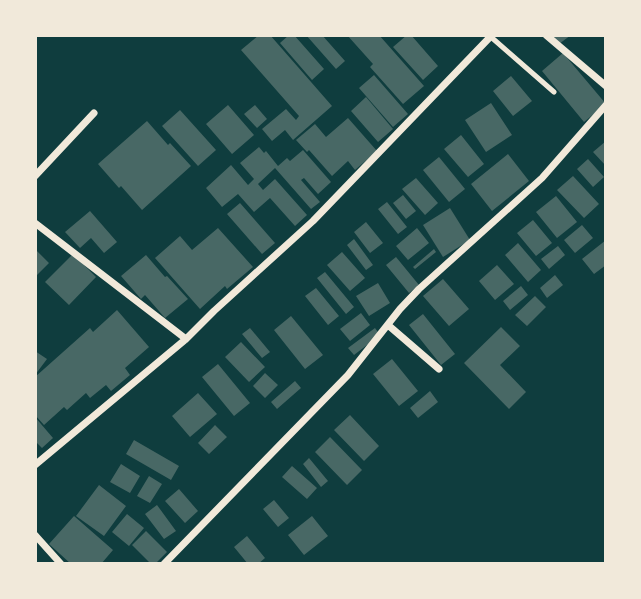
<svg xmlns="http://www.w3.org/2000/svg" width="641" height="599" viewBox="0 0 641 599" font-family="Manrope,sans-serif">
  <style>
    .building { fill: #486865 }
    .lines { fill: none; stroke-linecap: round; stroke-linejoin: round }
    .service { stroke: #f1e9da; stroke-width: 5 }
    .minor { stroke: #f1e9da; stroke-width: 7 }
  </style>
  <rect width="100%" height="100%" fill="#0f3d3e"/>
  <path class="building" d="M259,35H270L332,106L293,140L285,130L272,141L262,129L286,109L296,120L299,116L241,50Z
    M289,35H294L324,69L312,80L280,43Z
    M306,35H322L345,61L336,69Z
    M347,35H379L424,86L403,104L370,67L373,64Z
    M407,35H411L438,66L423,80L393,47Z
    M552,35H571L559,44Z
    M563,53L606,104L584,122L542,71Z
    M374,75L408,114L393,127L359,88Z
    M511,76L532,101L513,116L493,91Z
    M366,97L393,129L378,142L351,111Z
    M491,103L512,135L486,152L465,120Z
    M228,105L254,135L232,154L206,124Z
    M255,105L267,119L257,128L244,114Z
    M180,110L216,150L198,166L162,126Z
    M348,118L377,151L355,170L348,161L332,176L309,150L307,152L296,140L315,124L326,137Z
    M147,121L168,145L170,143L191,166L142,210L121,186L119,188L98,164Z
    M461,135L484,164L468,177L444,149Z
    M606,141V166L593,152Z
    M259,147L264,153L266,151L278,166L287,158L290,161L303,150L331,182L318,194L304,178L301,180L320,202L311,209L275,168L258,184L263,190L275,179L307,215L295,226L270,198L254,212L238,194L222,207L206,188L231,165L248,185L254,179L240,163Z
    M508,154L529,181L492,211L471,184Z
    M439,157L465,189L449,202L423,170Z
    M588,159L604,177L593,187L577,169Z
    M573,176L599,204L584,218L557,190Z
    M416,178L438,203L425,215L402,189Z
    M403,195L416,211L406,219L393,203Z
    M556,196L577,222L557,238L536,212Z
    M387,202L407,227L398,234L378,209Z
    M240,203L275,243L262,254L227,214Z
    M450,208L470,240L443,257L423,225Z
    M90,211L117,242L104,253L91,238L80,248L65,232Z
    M533,220L552,243L536,256L517,233Z
    M366,222L383,243L370,253L354,232Z
    M582,225L593,238L575,253L564,240Z
    M218,228L253,267L227,289L225,286L200,309L155,258L180,236L192,250Z
    M417,228L429,243L408,260L396,246Z
    M354,239L373,265L366,270L347,245Z
    M606,240V265L594,274L582,259Z
    M518,243L541,270L528,282L505,255Z
    M558,246L565,255L549,269L541,259Z
    M35,249L49,263L35,277Z
    M434,249L436,252L415,269L413,267Z
    M342,252L365,278L350,291L327,265Z
    M73,254L96,277L69,305L45,282Z
    M146,255L165,277L167,276L188,299L165,318L145,295L141,299L121,276Z
    M396,257L419,285L409,293L386,265Z
    M497,265L514,284L495,300L479,281Z
    M325,272L354,307L346,314L317,278Z
    M555,275L563,285L547,298L540,288Z
    M443,279L469,309L449,326L423,296Z
    M378,283L390,303L369,316L356,296Z
    M521,286L528,295L510,310L503,301Z
    M316,288L339,316L328,325L305,296Z
    M535,296L546,307L527,326L515,315Z
    M117,310L149,347L125,368L130,375L111,391L106,385L90,398L86,393L67,410L64,407L44,425L35,415V377L90,328L93,332Z
    M361,313L370,325L350,341L340,329Z
    M423,314L455,354L441,365L409,325Z
    M291,316L323,355L305,369L274,330Z
    M501,327L520,346L500,365L526,392L509,409L464,363Z
    M250,328L270,352L262,358L242,334Z
    M375,328L380,335L354,355L348,348Z
    M241,342L265,367L249,382L225,357Z
    M35,351L47,359L35,375Z
    M392,359L418,391L399,406L373,374Z
    M218,364L250,403L234,416L202,377Z
    M265,373L278,385L265,398L253,386Z
    M295,381L301,388L277,409L271,402Z
    M430,391L438,402L418,418L410,408Z
    M198,393L217,414L190,437L172,416Z
    M350,415L379,446L364,461L334,430Z
    M35,417L53,438L42,448L35,441Z
    M215,425L227,437L209,454L198,443Z
    M330,437L362,470L347,485L315,452Z
    M134,440L179,466L171,480L126,454Z
    M309,458L328,481L321,487L303,464Z
    M121,464L140,476L130,493L110,482Z
    M292,466L317,488L307,499L282,477Z
    M149,476L162,484L150,503L137,496Z
    M99,485L126,506L104,536L76,516Z
    M179,489L198,511L185,523L165,501Z
    M274,500L289,518L278,527L263,509Z
    M157,505L176,531L164,539L145,514Z
    M127,514L144,528L129,546L112,532Z
    M74,516L113,550L101,564H71L49,544Z
    M312,516L328,536L304,555L288,535Z
    M146,531L167,552L155,564H151L132,545Z
    M247,536L265,558L258,564H248L234,547Z"/>
  <g class="lines">
    <path class="service" d="M491,37L554,92"/>
    <path class="minor" d="M546,35L606,86
      M35,176L94,113
      M35,223L186,339
      M388,325L439,369
      M35,465L186,339L214,311L313,221L492,35
      M35,535L61,564
      M164,564L348,375L400,309L419,289L542,178L606,105"/>
  </g>
  <rect width="641" height="599" fill="none" stroke="#f1e9da" stroke-width="74"/>
</svg>
